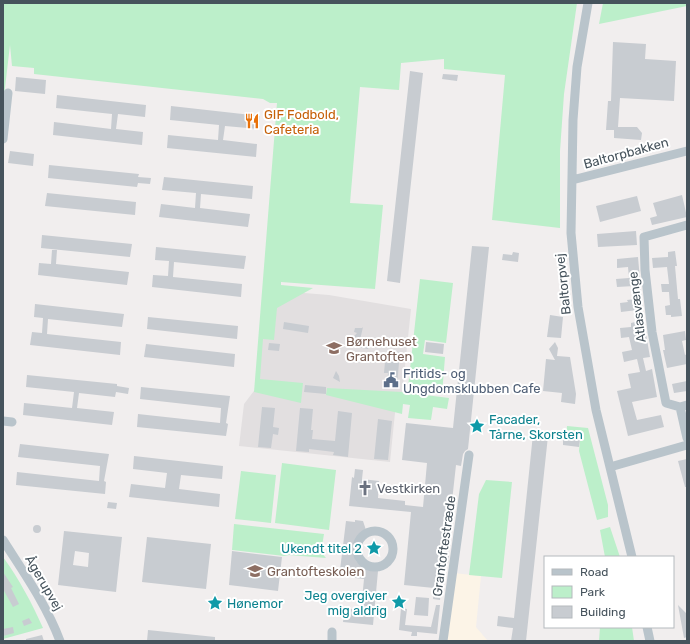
<svg xmlns="http://www.w3.org/2000/svg" width="690" height="644" viewBox="0 0 690 644" font-family="Rubik,sans-serif">
  <style>
    .commercial { fill: #fcf4e7 }
    .education { fill: #e2dfe0 }
    .green { fill: #bcefca }
    .building { fill: #c8ccd1; fill-rule: evenodd }
    .lines { fill: none; stroke-linecap: round; stroke-linejoin: round }
    .minor { stroke: #b9c4cb; stroke-width: 9 }
    .labels { text-anchor: middle; dominant-baseline: central; stroke-width: 4; stroke-linejoin: round; paint-order: stroke }
    .food-label { font-size: 13px; fill: #c56008; stroke: #fff; text-anchor: start }
    .street-label { font-size: 13px; fill: #46535c; stroke: #fff }
    .education-label { font-size: 13px; fill: #785e54; stroke: #fff; text-anchor: start }
    .service-label { font-size: 13px; fill: #4e5e75; stroke: #fff; text-anchor: start }
    .culture-label { font-size: 13px; fill: #0d838f; stroke: #fff; text-anchor: start }
    .worship-label { font-size: 13px; fill: #5b616d; stroke: #fff; text-anchor: start }
  </style>
  <rect width="100%" height="100%" fill="#f1eeee"/>
  <path class="commercial" d="M454,573L481,576L476,627L488,641H447Z"/>
  <path class="education" d="M267,290L329,295L411,309L401,404L396,403L390,462L239,446L244,404L257,387Z"/>
  <path class="green" d="M3,3H577L564,94L560,151V228L492,220L505,75L444,69V59L401,63L399,90L360,87L350,203L383,205L375,289L281,282V285L313,288L277,308L274,340L263,339L260,379L303,383L301,403L254,392L277,103H270L263,99L34,74V68L12,66L10,45L3,105Z
    M603,3H687V6L599,24Z
    M420,279L453,283L446,343L425,340L423,354L445,357L442,394L410,390L408,387Z
    M327,388L402,392L449,398L447,409L433,407L431,420L408,418L410,405L403,404L402,414L326,395Z
    M567,426L588,428L608,505V517L597,520L579,451L580,440L566,438Z
    M282,463L336,470L329,530L275,523Z
    M241,471L276,475L271,523L235,519Z
    M486,480L512,482L502,578L469,575L479,494Z
    M234,524L324,534L321,552L326,558L289,555L284,556L232,550Z
    M610,527L620,557H605L600,530Z
    M3,557C19,579 32,603 43,628L3,639Z
    M600,627H632L634,641H599Z"/>
  <path class="building" d="M613,42L646,44L645,59L676,61L674,101L620,98L618,127H637L642,133L641,140L614,138V130H606L608,101H611Z
    M410,71L423,73L400,283L387,281Z
    M443,74L458,75L457,81L442,79Z
    M16,77L46,80L45,94L15,91Z
    M57,95L146,105L145,117L118,114L116,129L143,132L142,145L53,135L54,122L111,129L112,114L56,108Z
    M171,106L260,116L259,129L225,126L223,140L257,144L256,157L167,148L168,135L218,140L219,125L170,120Z
    M10,151L34,154L33,166L8,163Z
    M49,165L139,174L138,177L151,178L150,184L138,183L137,187L48,178Z
    M164,177L253,186L252,199L201,194L200,208L250,214L248,227L159,217L161,204L195,208L196,193L162,190Z
    M47,193L136,202L135,215L45,206Z
    M682,195L687,217L652,225L650,218L657,216L653,203Z
    M637,196L641,211L600,222L596,206Z
    M636,231L637,245L598,247L597,234Z
    M42,235L132,244L130,257L41,248Z
    M472,246L489,247L468,449L465,451L463,454L461,466L456,465L446,555H449L448,564H446L443,589H441L440,600L433,599L434,588L404,585L411,512L349,506L352,477L354,478L355,469L363,470L362,479L379,481L378,498L405,501V505L423,507L427,463L402,460L406,423L453,428Z
    M156,247L246,256L244,269L174,262L173,277L242,284L241,297L152,287L153,275L168,276L169,261L155,260Z
    M52,250H57L56,264L129,272L127,285L38,275L39,263L51,264Z
    M675,251L677,266H675L678,299H680L682,316L671,317V315H666L665,306L670,305L669,292H662L661,284H669L667,267L653,268L652,258L668,257V252Z
    M513,252L519,253L518,262L502,260L503,254L512,255Z
    M638,257L643,314L637,315V310L621,312L620,303L628,302L627,300L635,299L634,286L617,287L616,279L629,278L628,267L617,268V259Z
    M35,304L124,314L122,327L48,319L47,334L121,342L120,355L30,345L32,332L42,333L43,318L34,317Z
    M550,315L563,317L561,338L547,337Z
    M148,317L238,326L237,339L147,329Z
    M639,321L640,325L645,324L646,334L650,357L643,358L646,371L652,369L657,397L632,402L637,420L661,415L664,427L628,436L617,391L631,388L628,374L640,372L637,359L624,362L622,352L632,350L629,337L621,338L620,328L631,327V323Z
    M284,322L309,326L308,333L283,329Z
    M363,327L360,340L370,342L368,349L354,346L353,347L348,343L357,333L354,332L355,328H362Z
    M685,331L686,340L682,341L685,355L687,354V364L667,368L663,350H665L663,335Z
    M426,342L444,344L443,354L425,352Z
    M555,342L558,348L557,356L570,357L576,394L575,404L561,402L562,393L543,391L546,359L555,360L549,349Z
    M269,343L280,344L279,351L268,350Z
    M146,344L235,354L234,367L144,357Z
    M391,351L400,352L397,385L387,384L388,373H384L385,362L389,363Z
    M336,371L339,376L340,382L333,378Z
    M27,375L117,384V386L129,388L128,394L116,392L115,397L79,393L77,408L114,412L112,425L23,415L24,403L72,408L74,392L26,387Z
    M687,381V391L674,393L672,384Z
    M305,385L326,387V394L304,392Z
    M141,387L230,396L226,423L228,424L226,436L137,427L138,414L220,423L221,408L140,399Z
    M262,407L275,408L273,427L279,428L278,435L273,434L271,448L258,447Z
    M300,408L313,409L311,430H313L312,439L335,441L338,411L352,413L348,457L333,455L334,452L309,449V452L296,451Z
    M378,419L392,421L388,460L374,459Z
    M533,434L548,436L526,641H511L513,628L497,626L498,616L514,618Z
    M563,439L580,440L579,447L563,445Z
    M20,444L109,454L104,481L106,482L105,494L16,485L17,472L99,481L100,466L18,457Z
    M134,456L223,466L222,479L181,475L179,489L220,494L219,507L129,497L131,484L165,488L167,473L133,469Z
    M687,459V487H685L678,461Z
    M108,502L117,503L116,509L107,508Z
    M355,520L363,521L366,530L359,534L353,546L354,553L356,561L362,566L378,571L373,625L343,622L345,608L361,610L364,579L355,578V575L346,574V571L340,570L346,521L355,522Z
    M33 529a4 4 0 1 1 8 0a4 4 0 1 1-8 0Z
    M64,531L122,537L116,592L58,585ZM75,551L89,553L88,567L73,565Z
    M147,537L211,544L206,589L142,582Z
    M232,551L282,557L278,591L229,585Z
    M3,572L13,587L11,588L19,604L13,607L3,589Z
    M416,597L429,598L428,616L414,615Z
    M436,605H440L437,634L417,632V636H411L412,632L399,630L401,608L407,609L405,625L431,627Z
    M678,605L687,614V637L684,638Z
    M29,618L32,623L24,626L22,621Z
    M13,627L14,633L3,636V629Z
    M148,630L215,637V641H147Z
    M42,635L44,641H26V639Z"/>
  <g class="lines">
    <path class="minor" d="M588,3L577,67L573,120L571,233L578,307L588,364L596,410L632,557
      M3,139L8,93
      M572,180L687,151
      M687,225L644,237L645,270L652,332L666,403L680,407L687,405
      M680,407L687,438
      M3,421L12,422
      M610,467L687,445
      M357 549a18 18 0 1 1 36 0a18 18 0 1 1-36 0Z
      M3,540C24,573 46,604 60,641
      M647,627L650,641
      M332,641V632
      M443,641L469,455"/>
  </g>
  <defs>
    <g id="restaurant-bare" transform="scale(1.2)"><path d="M-5-6h1v4h1v-4h1v4h1v-4h1v5L-1.5 .5V6h-2V.5L-5-1ZM5-6V6H3V1.5H1.5Q1.5-4 5-6Z" fill="#e8710a" stroke="#fff" stroke-width="2.5" paint-order="stroke"/></g>
    <g id="school-bare" transform="scale(1.2)"><path d="M0-5L7-2L0 1L-7-2ZM-4 1L0 2.5L4 1V4Q0 6-4 4Z" fill="#8d6e63" stroke="#fff" stroke-width="2.5" paint-order="stroke"/></g>
    <g id="civic-bare" transform="scale(1.2)"><path d="M-.6-6.5H3V-4.5H.6V-3L4-1V1h2V6H-6V1h2V-1L-.6-3ZM-1.2 2.5V6h2.4V2.5Z" fill="#5c6f8a" stroke="#fff" stroke-width="2.5" paint-order="stroke"/></g>
    <g id="sight-bare" transform="scale(1.2)"><path d="M0-6L1.8-2.2L6-1.7L2.9 1.2L3.7 5.4L0 3.3L-3.7 5.4L-2.9 1.2L-6-1.7L-1.8-2.2Z" fill="#0f9aa8" stroke="#fff" stroke-width="2.5" paint-order="stroke"/></g>
    <g id="church-bare" transform="scale(1.2)"><path d="M-1.2-6h2.4v3.5h3.3v2.4h-3.3V6h-2.4V-.1h-3.3v-2.4h3.3Z" fill="#6b7280" stroke="#fff" stroke-width="2.5" paint-order="stroke"/></g>
  </defs>
  <g fill-rule="evenodd">
    <use href="#restaurant-bare" x="252" y="121"/>
    <use href="#school-bare" x="334" y="348"/>
    <use href="#civic-bare" x="391" y="380"/>
    <use href="#sight-bare" x="477" y="426"/>
    <use href="#church-bare" x="365" y="488"/>
    <use href="#sight-bare" x="374" y="548"/>
    <use href="#school-bare" x="255" y="571"/>
    <use href="#sight-bare" x="399" y="602"/>
    <use href="#sight-bare" x="215" y="603"/>
  </g>
  <g class="labels">
    <g class="food-label">
      <text x="264" y="114">GIF Fodbold,<tspan x="264" dy="15">Cafeteria</tspan></text>
    </g>
    <g class="street-label">
      <text transform="translate(626 153) rotate(-15)">Baltorpbakken</text>
      <text transform="translate(563 284) rotate(-96)">Baltorpvej</text>
      <text transform="translate(637 307) rotate(-97)">Atlasvænge</text>
      <text transform="translate(444 546) rotate(-82)">Grantoftestræde</text>
      <text transform="translate(44 583) rotate(60)">Ågerupvej</text>
    </g>
    <g class="education-label">
      <text x="346" y="341">Børnehuset<tspan x="346" dy="15">Grantoften</tspan></text>
      <text x="267" y="571">Grantofteskolen</text>
    </g>
    <g class="service-label">
      <text x="403" y="373">Fritids- og<tspan x="403" dy="15">Ungdomsklubben Cafe</tspan></text>
    </g>
    <g class="culture-label">
      <text x="489" y="419">Facader,<tspan x="489" dy="15">Tårne, Skorsten</tspan></text>
      <text x="362" y="548" text-anchor="end">Ukendt titel 2</text>
      <text x="387" y="595" text-anchor="end">Jeg overgiver<tspan x="387" dy="15">mig aldrig</tspan></text>
      <text x="227" y="603">Hønemor</text>
    </g>
    <g class="worship-label">
      <text x="377" y="488">Vestkirken</text>
    </g>
  </g>
  <rect width="690" height="644" fill="none" stroke="#46535c" stroke-width="8"/>
  <rect x="544" y="556" width="130" height="72" fill="#ffffff" stroke="#b5babe"/>
  <rect x="552" y="569" width="20" height="6" fill="#b9c4cb" stroke="#b5babe"/>
  <text x="580" y="576" font-size="12" fill="#46535c">Road</text>
  <rect x="552" y="586" width="20" height="12" fill="#bcefca" stroke="#b5babe"/>
  <text x="580" y="596" font-size="12" fill="#46535c">Park</text>
  <rect x="552" y="606" width="20" height="12" fill="#c8ccd1" stroke="#b5babe"/>
  <text x="580" y="616" font-size="12" fill="#46535c">Building</text>
</svg>
